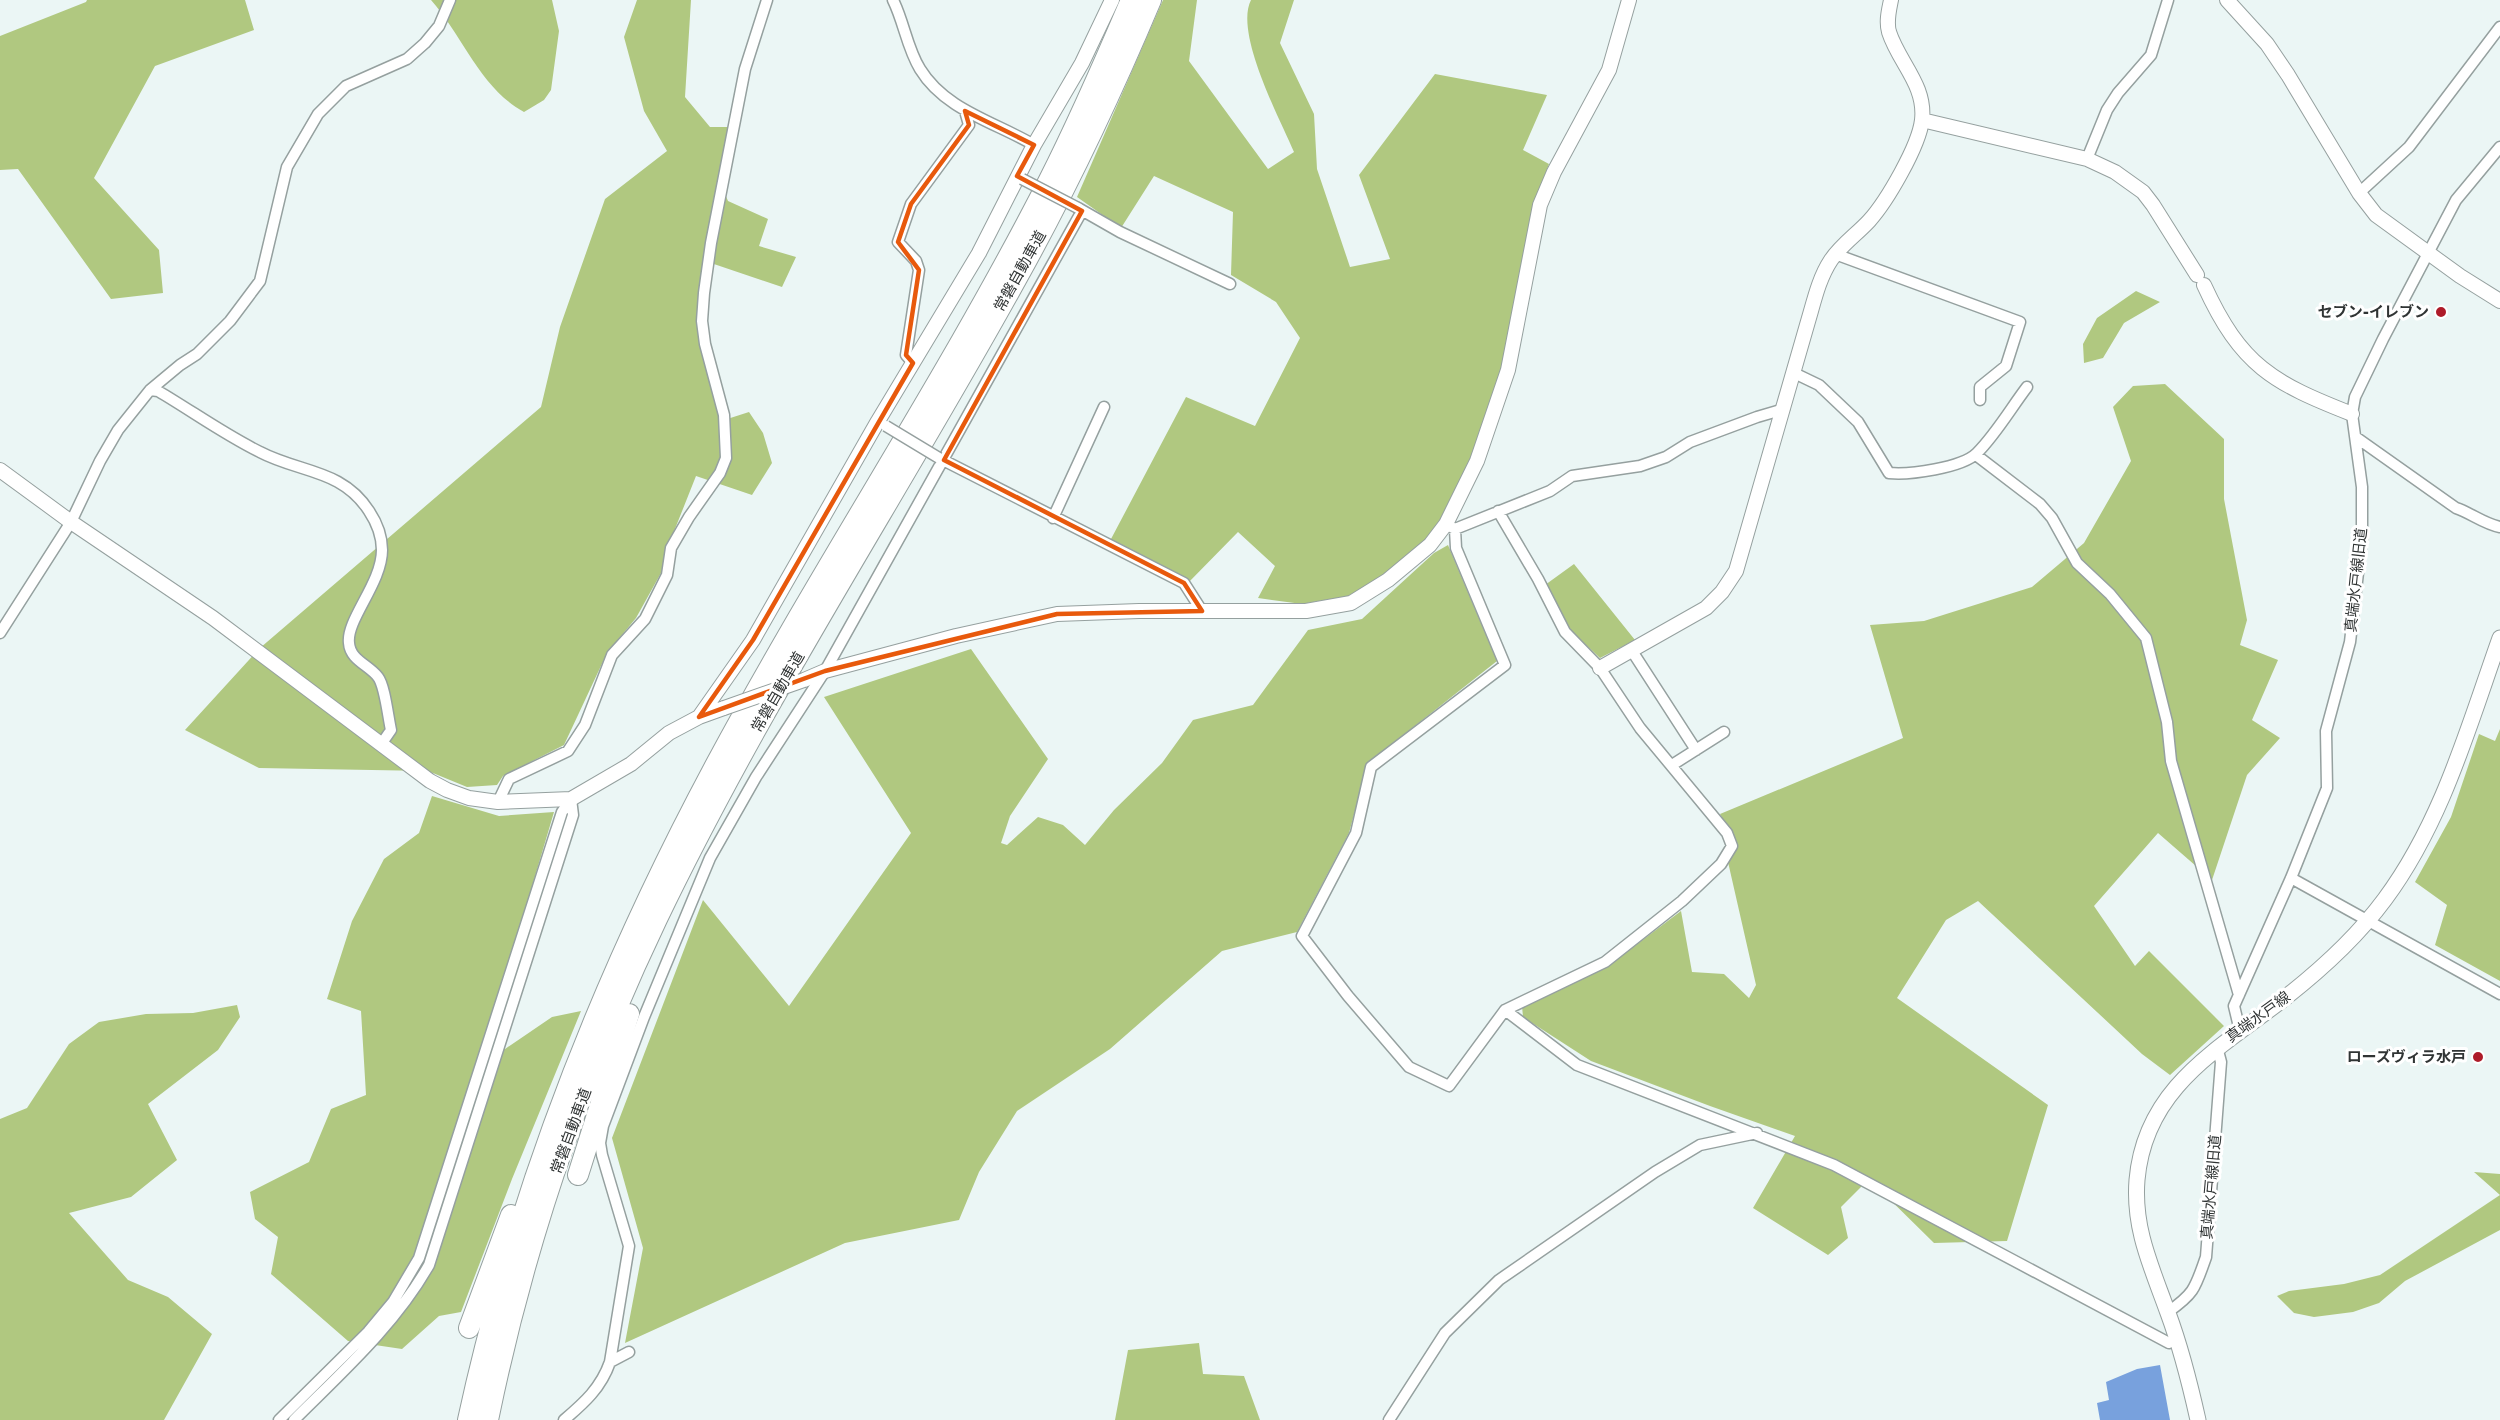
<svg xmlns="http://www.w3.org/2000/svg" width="2500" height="1420" viewBox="0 0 2500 1420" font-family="'DejaVu Sans','Noto Sans JP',sans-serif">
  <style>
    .forest { fill: #b0c880 }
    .water { fill: #78a1dd }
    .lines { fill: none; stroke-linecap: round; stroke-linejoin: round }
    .minor-casing { stroke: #95a09f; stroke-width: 13 }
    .tertiary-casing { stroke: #95a09f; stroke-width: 16 }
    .secondary-casing { stroke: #95a09f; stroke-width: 17 }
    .motorway-casing { stroke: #95a09f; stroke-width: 22 }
    .minor { stroke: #fff; stroke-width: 10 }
    .tertiary { stroke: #fff; stroke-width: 14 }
    .secondary { stroke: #fff; stroke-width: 15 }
    .motorway { stroke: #fff; stroke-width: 20 }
    .minor-bridge-casing { stroke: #95a09f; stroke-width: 13; stroke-linecap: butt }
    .tertiary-bridge-casing { stroke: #95a09f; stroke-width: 16; stroke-linecap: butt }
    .minor-bridge { stroke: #fff; stroke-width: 10 }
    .tertiary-bridge { stroke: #fff; stroke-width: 14 }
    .marked { fill: none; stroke: #e8590c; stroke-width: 4.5; stroke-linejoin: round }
    .poi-dot { fill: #ae1b29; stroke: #fff; stroke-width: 2 }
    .labels { text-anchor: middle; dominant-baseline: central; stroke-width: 6; stroke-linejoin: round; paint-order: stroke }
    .street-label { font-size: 15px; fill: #303434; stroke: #fff }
    .poi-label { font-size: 15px; font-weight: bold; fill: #303434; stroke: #fff; text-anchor: end }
  </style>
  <rect width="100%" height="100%" fill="#ebf6f5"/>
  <path class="forest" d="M87,0H245L254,30L155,66L94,178L159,250L163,293L111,299L18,169L0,170V36L86,2Z
    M431,0H552L559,31L551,90L544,100L524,112C481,89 462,35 431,0Z
    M637,0H691L685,97L710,127H730L719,180L728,201L768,219L759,246L796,257L782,287L705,261L699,292L721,421L749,412L763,433L772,463L752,495L696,476L669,544L661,573L636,618L607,653L564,745L503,776L497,785L467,787L428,771L259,768L185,730L260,648L541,407L560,327L605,199L667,151L644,111L624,37Z
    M1163,0H1197L1189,61L1268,169L1294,152C1280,119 1234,33 1251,0H1294L1280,43L1314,114L1317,169L1350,267L1390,259L1359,175L1435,74L1547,95L1523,150L1549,164L1534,205L1502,368L1473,460L1440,521L1425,542L1384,575L1348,596L1302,604L1258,598L1275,566L1238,532L1187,584L1140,561L1111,539L1186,397L1255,426L1300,338L1276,302L1231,275L1233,212L1154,176L1121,228L1077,197Z
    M2136,291L2160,302L2124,323L2103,358L2084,363L2083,344L2097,318Z
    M2165,384L2224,439V499L2247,620L2240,645L2278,660L2252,720L2280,738L2247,775L2212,880L2158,833L2094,906L2135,966L2149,951L2224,1026L2170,1075L2142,1054L1978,901L1946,920L1897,998L2048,1105L2007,1241L1934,1243L1869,1179L1841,1207L1848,1238L1828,1255L1753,1208L1795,1136L1710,1106L1591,1061L1523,1017L1522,1006L1608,966L1681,911L1692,972L1724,974L1749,998L1756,985L1728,862L1737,845L1720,814L1903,738L1870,625L1924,621L2032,587L2084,543L2131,461L2113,407L2133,386Z
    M1448,545L1497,661L1368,763L1349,833L1297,932L1222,951L1110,1049L1017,1111L979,1172L959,1220L845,1243L625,1343L643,1248L612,1138L703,900L789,1006L911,833L824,697L971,649L1048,759L1010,816L1001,843L1007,845L1038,817L1063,825L1085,845L1114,810L1162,763L1193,720L1253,705L1308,630L1362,619L1434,553Z
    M1574,564L1635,640L1600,658L1568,628L1545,585Z
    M2500,729V981L2435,945L2447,905L2415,882L2451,817L2479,734L2495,741Z
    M432,796L499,816L554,812L485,1046L505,1049L552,1017L581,1011L512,1179L461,1312L439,1316L402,1349L348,1341L271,1274L278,1237L255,1219L250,1192L309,1162L331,1109L366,1095L361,1011L327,999L352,921L384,859L419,833Z
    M237,1005L240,1017L218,1050L148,1104L177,1160L131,1197L69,1213L128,1280L168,1297L212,1334L164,1420H0V1119L27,1108L69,1044L99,1022L146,1014L193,1013Z
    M2474,1172L2500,1174V1230L2405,1281L2379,1303L2353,1312L2314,1317L2294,1313L2277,1296L2289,1291L2344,1284L2380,1275L2500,1195Z
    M1199,1343L1203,1374L1244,1376L1260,1420H1115L1128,1350Z"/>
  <path class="water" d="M2160,1365L2170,1420H2100L2097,1403L2109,1400L2106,1382L2137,1369Z"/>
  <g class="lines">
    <g class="minor-casing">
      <path id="minor" d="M893,0C904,22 907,48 920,69C945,110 995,122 1034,145
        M2087,159L2107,110L2118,93L2151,55L2168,0
        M2359,193L2409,147L2500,27
        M1078,208L1120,232L1230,284
        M1835,254L2020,322L2006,366L1980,387V400
        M913,363L906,355L919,270L916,261L898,242L911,204L969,125L965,111
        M1794,373L1819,385L1858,422L1889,473C1909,475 1962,468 1977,453C1996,434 2011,408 2027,387
        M150,390L158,391C192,411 225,435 260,452C300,473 342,469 369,511C377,523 382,536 382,550C382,583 346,620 349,643C350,660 369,665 378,677C385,686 388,717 391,730L382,743
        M2357,438L2456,508C2471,513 2484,524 2500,527
        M1976,455L2040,504L2052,518L2077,563L2110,594L2146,638L2167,722L2171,761L2239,995
        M939,458L1184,583L1202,611
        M1053,518L1104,407
        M1449,526L1455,529L1550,491L1572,476L1640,466L1666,457L1690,442L1757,417L1784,409
        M1455,529L1456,548L1505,665L1371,767L1356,833L1302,936L1348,996L1409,1067L1449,1086L1505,1010L1605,962L1682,901L1721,864L1732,846L1727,833L1640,728L1600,668L1565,632L1538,579L1498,511
        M0,633L71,522L100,461L118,430L150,390L180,365L197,354L230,321L260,281L287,167L318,114L346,86L407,59L425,43L439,26L450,0
        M1632,651L1696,750
        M1672,765L1724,732
        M498,802L509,779L568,751L585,725L612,655L645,619L667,575L671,548L689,517L720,473L726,458L724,415L705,344L702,321L704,293L711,243L745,69L767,0
        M2291,878L2500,994
        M1505,1010L1577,1065L1834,1165L2169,1343
        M2240,1031L2234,1006L2291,878L2327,788L2326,731L2350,642L2362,538V487L2352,414L2355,397L2383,339L2456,200L2500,147
        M2168,1312C2195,1293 2195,1288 2206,1257L2221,1062L2217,1047
        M610,1362L629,1246L602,1155L600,1143L603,1126L644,1017L710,858L756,777L825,671L1082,211
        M279,1420L368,1332L393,1302L419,1258L562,812L571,799
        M294,1420C342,1372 395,1325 429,1265L573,815L571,799
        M564,1420C584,1403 601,1388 610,1362L629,1352
        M1389,1420L1445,1333L1499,1280L1655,1172L1700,1145L1757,1133"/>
    </g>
    <g class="tertiary-casing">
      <path id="tertiary" d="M2227,0L2267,44L2288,75L2359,193L2376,215L2460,276L2500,301
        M1922,120L2087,159L2115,172L2143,192L2153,205L2197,275
        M2204,285C2241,366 2273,383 2352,414
        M0,470L71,522L213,618L430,781L447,790L469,798L498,802L571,799L631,764L669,733L699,717L724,708
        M1600,668L1706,608L1722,592L1736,571L1811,311C1816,293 1821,275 1831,260C1841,245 1857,234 1869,221C1887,201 1919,146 1922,120C1926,85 1899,63 1889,32C1886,21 1889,10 1891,0
        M804,680L825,671L956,636L1057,614L1139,611H1306L1351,603L1388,580L1430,545L1446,524L1477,461L1508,370L1540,205L1554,172L1609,70L1629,0
        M699,717L753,640L878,421L979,253L1034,145L1082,63L1112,0"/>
    </g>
    <g class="secondary-casing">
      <path id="secondary" d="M2198,1420C2190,1384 2181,1348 2168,1313C2152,1268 2133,1229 2137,1180C2145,1086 2221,1048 2286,997C2323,968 2357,937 2385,899C2442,822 2468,728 2500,638"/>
    </g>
    <g class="motorway-casing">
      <path id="motorway" d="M578,1175L629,1014
        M469,1328L511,1215
        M468,1420C518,1190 605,971 716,764C822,566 947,380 1049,180C1079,121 1105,61 1131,0
        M488,1420C523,1248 581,1078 657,919C763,698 899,492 1017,278C1067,188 1111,95 1151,0"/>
    </g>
    <use href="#minor" class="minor"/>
    <use href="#tertiary" class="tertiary"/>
    <use href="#secondary" class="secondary"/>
    <use href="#motorway" class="motorway"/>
    <g class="minor-bridge-casing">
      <path id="minor-bridge" d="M1022,179L1078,208
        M886,426L939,458"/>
    </g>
    <g class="tertiary-bridge-casing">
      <path id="tertiary-bridge" d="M724,708L804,680"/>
    </g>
    <use href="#minor-bridge" class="minor-bridge"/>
    <use href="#tertiary-bridge" class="tertiary-bridge"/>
  </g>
  <path class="marked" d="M965,111L1034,145L1017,176L1082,211L944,460L1184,583L1202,611L1057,614L825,671L699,717L753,640L913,363L906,355L919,270L898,242L911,204L969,125Z"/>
  <g class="poi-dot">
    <circle cx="2441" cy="312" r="6"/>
    <circle cx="2478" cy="1057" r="6"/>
  </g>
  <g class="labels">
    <g class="street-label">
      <text transform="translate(1020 271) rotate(-61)">常磐自動車道</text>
      <text transform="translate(2356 580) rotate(-84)">真端水戸線旧道</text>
      <text transform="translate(778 692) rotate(-60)">常磐自動車道</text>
      <text transform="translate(2258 1017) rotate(-36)">真端水戸線</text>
      <text transform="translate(571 1131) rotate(-70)">常磐自動車道</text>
      <text transform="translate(2211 1187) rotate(-85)">真端水戸線旧道</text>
    </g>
    <g class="poi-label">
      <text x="2429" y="312">セブン-イレブン</text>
      <text x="2466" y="1057">ローズヴィラ水戸</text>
    </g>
  </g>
</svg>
